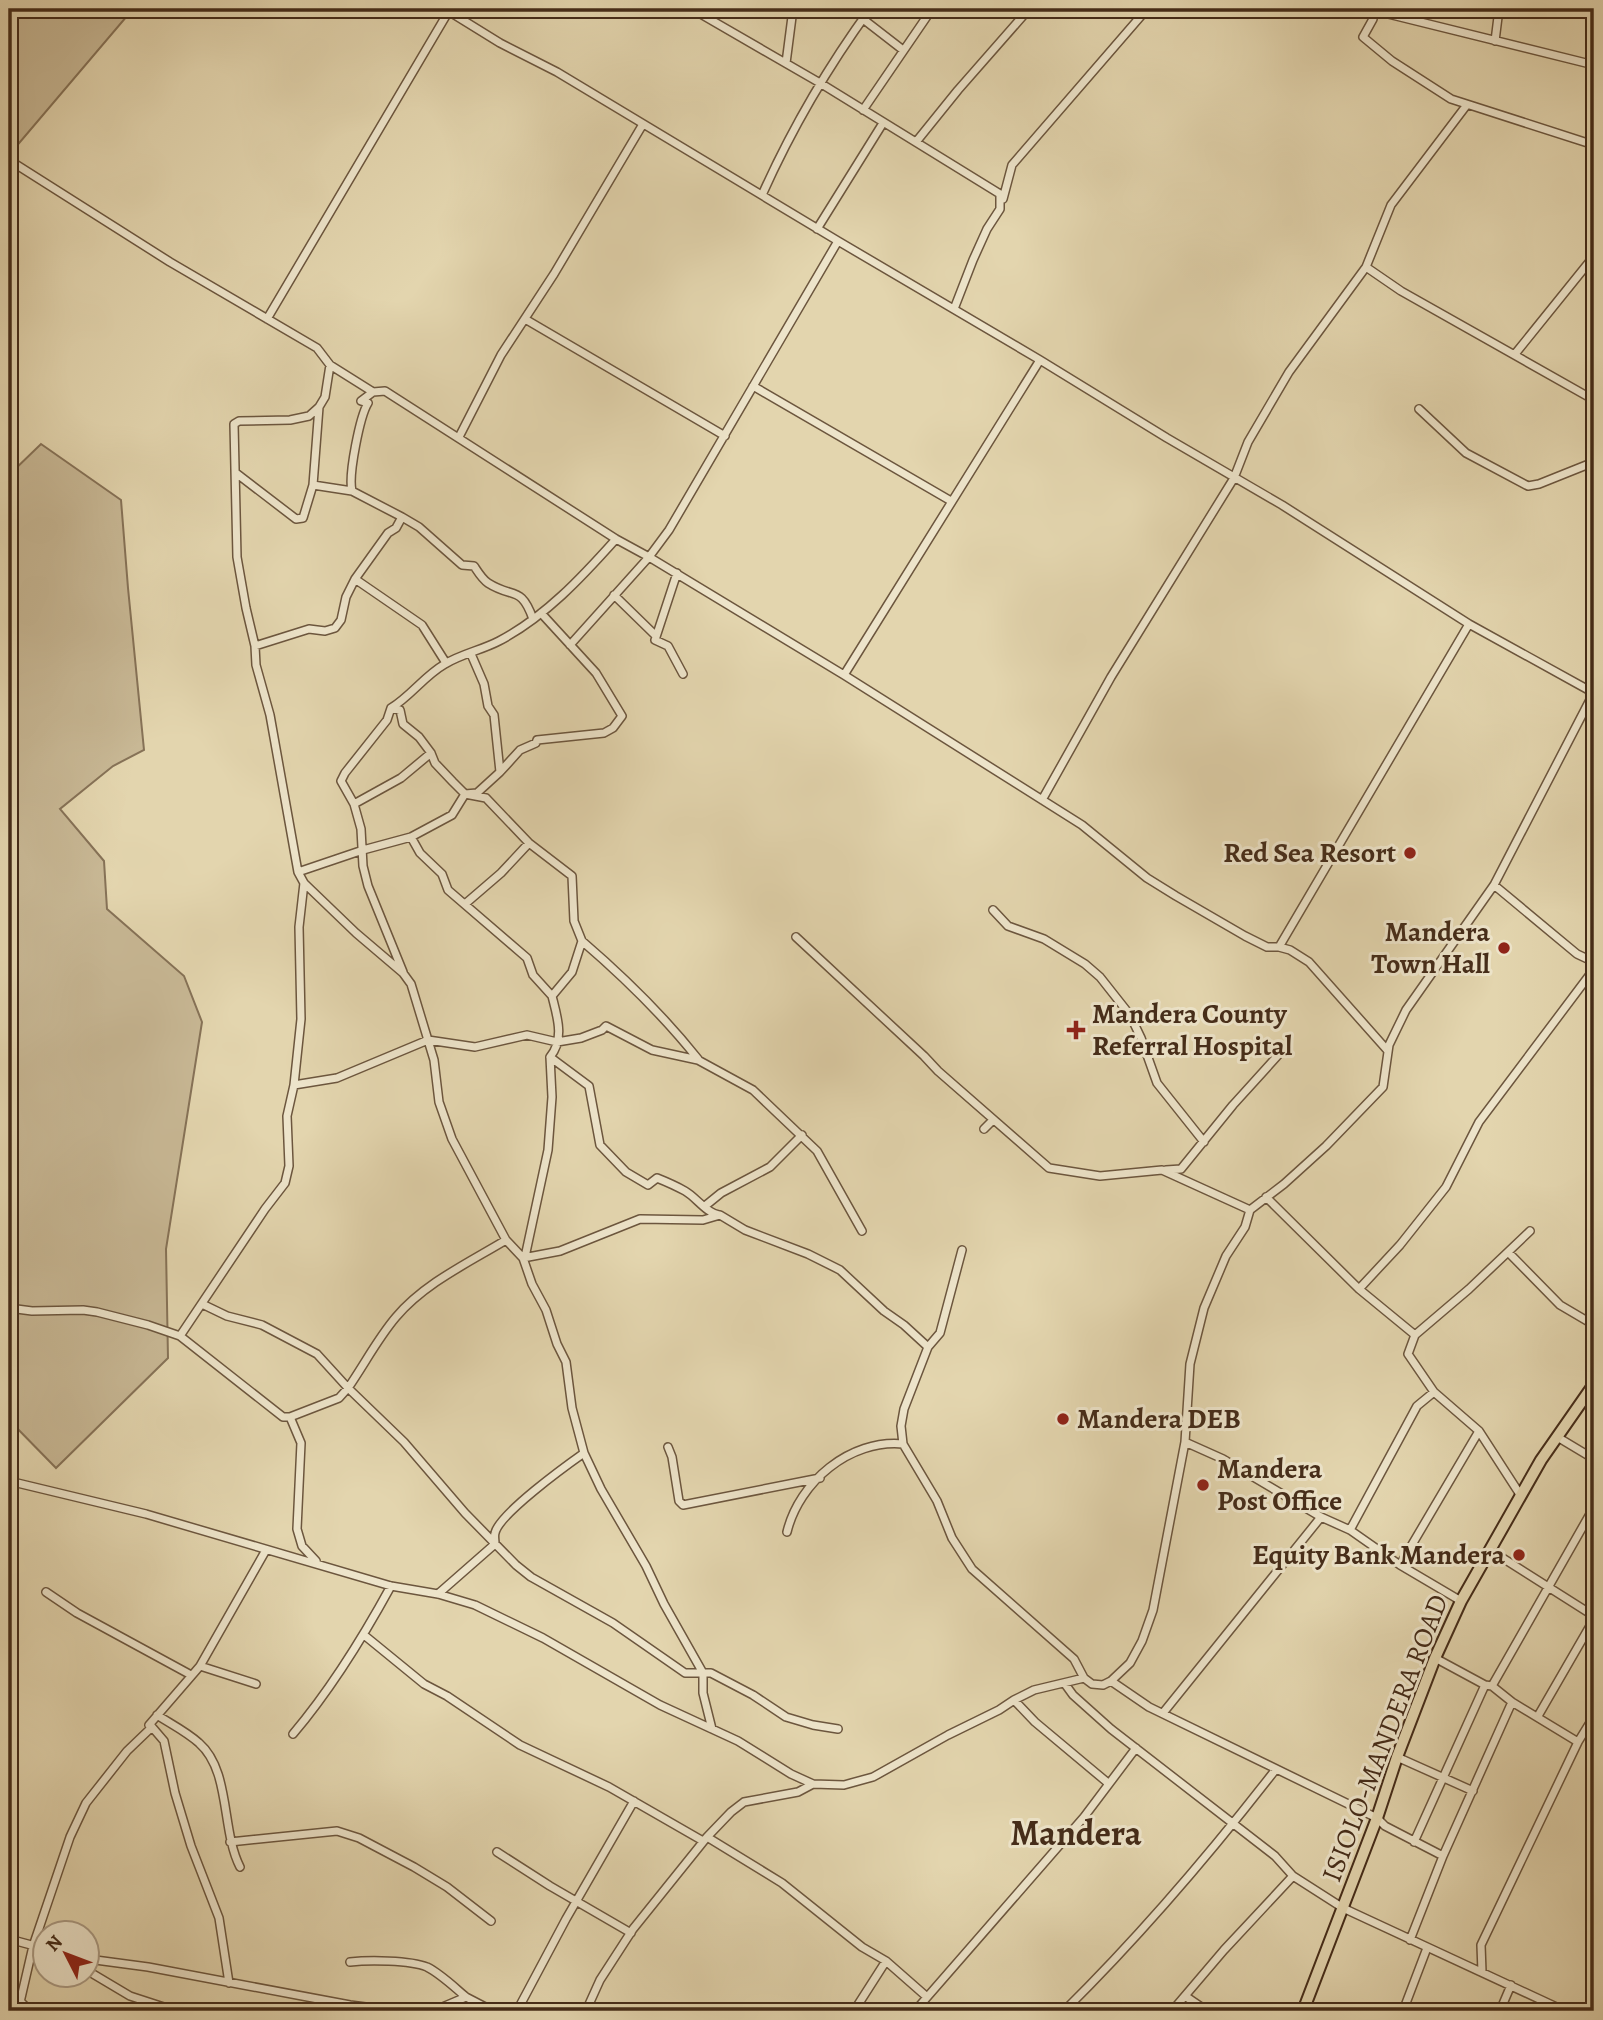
<svg xmlns="http://www.w3.org/2000/svg" width="1603" height="2020" viewBox="0 0 1603 2020" font-family="Alegreya,serif">
  <style>
    .green { fill: #c8b895; stroke: #867257; stroke-width: 2 }
    .lines { fill: none; stroke-linecap: round; stroke-linejoin: round }
    .minor-casing { stroke: #6c563e; stroke-width: 10 }
    .trunk-casing { stroke: #452c19; stroke-width: 14 }
    .minor { stroke: #ede4ca; stroke-width: 7 }
    .trunk { stroke: #e3d5ae; stroke-width: 10 }
    .poi-dot { fill: #8f2418; stroke: #ede4ca; stroke-width: 2.5 }
    .labels { text-anchor: middle; dominant-baseline: central; stroke-width: 6; stroke-linejoin: round; paint-order: stroke }
    .poi-label { font-size: 28px; font-weight: bold; fill: #452c19; stroke: #ede4ca; text-anchor: end }
    .street-label { font-size: 28px; fill: #452c19; stroke: #ede4ca }
    .district-label { font-size: 35px; font-weight: bold; fill: #452c19; stroke: #ede4ca }
  </style>
  <rect width="100%" height="100%" fill="#e3d5ae"/>
  <filter id="stains"><feTurbulence type="fractalNoise" baseFrequency=".00286" numOctaves="4"/><feColorMatrix values="0 0 0 0 .2 0 0 0 0 .09 0 0 0 0 .02 0 0 0 .5 -.17"/></filter>
  <radialGradient id="worn" r=".72"><stop offset=".6" stop-color="#630" stop-opacity="0"/><stop offset="1" stop-color="#630" stop-opacity=".3"/></radialGradient>
  <path class="green" d="M9,9H133L9,155Z
    M41,444L121,500L128,588L144,750L113,766L60,809L104,861L107,909L184,976L202,1022L166,1249L168,1358L56,1468L9,1420V475Z"/>
  <g class="lines">
    <g class="minor-casing">
      <path id="minor" d="M445,9L500,43L557,72L838,241L1040,360L1167,438L1282,505L1469,624L1594,693
        M692,9L820,83L1000,194V209L987,229L973,260L954,309
        M1372,9L1373,19L1363,37L1392,61L1451,99L1594,145
        M1372,10L1594,65
        M863,19L903,50
        M1495,41L1499,9
        M786,63L793,9
        M863,110L932,9
        M916,142L958,90L1029,9
        M1590,144L1594,119
        M9,160L170,262L317,348L330,365L373,392L385,391L616,539L649,557L844,675L1082,825L1147,878L1176,896L1245,936L1267,947H1279L1290,950L1309,962L1388,1051
        M762,195C792,128 827,68 870,9
        M1003,199L1012,165L1147,9
        M817,229L883,123
        M1366,267L1401,291L1594,400
        M267,319L450,9
        M525,319L725,436
        M1515,354L1594,256
        M330,365L325,397L319,407L313,485L352,491L402,517
        M753,386L951,501
        M319,407L309,416L290,420L239,421L234,424L237,557L246,608L255,646L256,665L270,715L298,872L304,883L356,933L403,973L411,984L434,1060L439,1102L452,1139L506,1240L523,1258L532,1284L546,1310L557,1344L566,1362L572,1408L584,1453L601,1489L646,1566L664,1604L703,1673V1693L712,1729
        M1419,409L1466,453L1528,486L1539,484L1594,462
        M459,437L501,355L554,274L643,124
        M236,473L296,519L303,518L313,485
        M352,491C348,475 360,416 368,403L361,401L373,392
        M677,573L655,640L668,646L683,674
        M355,579L422,625L446,663
        M614,595L655,635
        M570,645L649,557L669,530L838,241
        M255,646L309,629L325,631L335,628L341,620L346,597L355,579L388,533L396,528L402,517L419,527L462,565L474,566C478,572 482,579 488,583C513,599 521,585 533,619
        M844,675L1040,360
        M391,708L400,710L403,724L419,737L431,753L435,763L453,782L465,794L486,798L529,843L572,876L574,921L582,941L572,972L552,996C557,1016 565,1039 550,1057L552,1097L548,1150L525,1257
        M500,772L520,750L536,743L537,740L604,733L613,728L622,716L596,673L541,613
        M1042,800L1111,677L1234,478L1248,442L1289,372L1366,267L1391,205L1466,106
        M354,804L401,778L431,753
        M411,837L420,853L442,874L448,890L527,958L533,975L552,996
        M298,872L363,850L411,837L452,815L465,794L477,793L500,772L494,715L488,706L484,684L471,654
        M1494,885L1577,954L1594,962
        M465,904L501,873L529,843
        M993,910L1008,926L1044,939L1085,964L1100,977L1130,1015L1141,1038L1157,1083L1204,1142
        M796,937L924,1056L938,1071L1049,1168L1100,1176L1162,1170L1250,1210
        M582,941C625,978 663,1015 698,1059
        M1279,947L1469,624
        M403,972L368,886L363,866L361,829L354,804L341,781L345,773L387,720L391,708C411,696 424,676 445,664C461,654 482,650 499,641C545,617 582,577 616,539
        M550,1057L589,1086L600,1145L626,1172L648,1185L657,1178C667,1182 676,1186 685,1191C696,1197 706,1213 719,1215
        M294,1085L337,1078L428,1040L475,1047L527,1035L557,1042L581,1038L602,1030L606,1026L652,1050L698,1060L753,1090L817,1151L862,1231
        M984,1129L993,1120
        M1166,1170L1181,1169L1233,1105L1281,1052
        M1266,1197L1359,1289L1415,1335L1408,1354L1434,1392L1479,1431L1521,1496
        M705,1206L721,1193L770,1167L802,1135
        M962,1250L940,1333L928,1347L904,1409L901,1426L903,1444L937,1501L952,1538L972,1569L1074,1659L1084,1678
        M1508,1252L1560,1305L1594,1325
        M523,1258L560,1251L640,1219L703,1220L720,1215L745,1230L808,1254L840,1270L884,1311L904,1325L928,1347
        M1359,1289L1400,1245L1446,1187L1479,1122L1594,969
        M202,1304L227,1316L262,1325L317,1354L348,1388L404,1442L465,1513L516,1565L531,1577L613,1623L685,1673H711L753,1695L786,1717L813,1725L838,1729
        M9,1308L32,1311L83,1310L97,1312L148,1325L180,1336L283,1417H290L339,1398L348,1388C364,1365 378,1338 396,1317C425,1283 468,1263 506,1240
        M1415,1335L1469,1289L1530,1231
        M180,1336L265,1209L285,1183L289,1166L287,1116L294,1085L301,1019L299,927L304,883
        M290,1417L301,1443L297,1529L302,1546L316,1561
        M1559,1438L1594,1459
        M1185,1442L1223,1459L1321,1517L1350,1530L1400,1565L1461,1601
        M668,1447L672,1457L679,1501L683,1505L820,1478
        M9,1481L146,1514L391,1586L438,1594L475,1605L543,1638L660,1705L738,1741L791,1774L813,1784
        M1350,1530L1417,1406L1434,1392
        M787,1532C799,1482 850,1439 903,1444
        M1490,1550L1594,1616
        M1400,1565L1479,1431
        M46,1592L77,1613L191,1675
        M438,1594L495,1544C495,1540 494,1536 495,1533C499,1514 567,1465 584,1453
        M364,1635L424,1684L447,1696L520,1745L609,1787L703,1841
        M1435,1658L1485,1685L1492,1686L1512,1702L1578,1742
        M200,1666L256,1684
        M1111,1681L1149,1707L1377,1818L1385,1826L1443,1856
        M1065,1684L1073,1695L1111,1729L1275,1856L1293,1876L1343,1908L1565,2011
        M1492,1686L1594,1507
        M1014,1700L1035,1722L1108,1783
        M1163,1713L1321,1517
        M157,1715C171,1724 187,1732 199,1743C231,1771 221,1830 240,1867
        M1538,1716L1594,1619
        M152,1727L164,1741L175,1793L191,1846L219,1918L229,1983
        M293,1734C332,1688 362,1639 391,1586
        M1397,1757L1473,1791
        M707,1837L782,1883L862,1947L886,1961L927,1997
        M230,1842L337,1831L359,1838L414,1867L447,1887L491,1921
        M1414,1842L1485,1685
        M497,1852L550,1886L631,1933
        M9,1939L46,1949
        M1410,1940L1443,1856L1512,1702
        M88,1959L148,1967L350,2005L381,2009L440,2008L466,1997L493,2011
        M350,1962C368,1960 410,1960 427,1967C441,1974 454,1987 466,1997
        M88,1971L130,1996L176,2011
        M1482,1972L1481,1945L1578,1742L1594,1716
        M1185,1996L1207,2011
        M21,2002L30,2011
        M18,2011L33,1946L70,1837L86,1803L127,1751L152,1727L149,1725L200,1666L266,1550
        M517,2011L566,1919L634,1801
        M586,2011L600,1980L633,1929L707,1837L731,1812L744,1802L798,1792L813,1784L844,1785L873,1777L948,1735L999,1710L1014,1700L1034,1690L1084,1678L1092,1684L1103,1685L1111,1681L1130,1663L1142,1641L1153,1610L1185,1442L1190,1364L1204,1308L1226,1256L1245,1227L1250,1210L1284,1184L1326,1146L1383,1087L1389,1045L1406,1010L1494,885L1594,692
        M854,2011L886,1961
        M915,2011L1084,1817L1136,1748
        M1064,2011C1140,1936 1210,1854 1276,1769
        M1172,2011L1224,1950L1293,1876
        M1403,2011L1427,1948
        M1500,2011L1511,1985"/>
    </g>
    <g class="trunk-casing">
      <path id="trunk" d="M1303,2011L1377,1818L1397,1757L1435,1658L1461,1601L1541,1460L1594,1384"/>
    </g>
    <use href="#minor" class="minor"/>
    <use href="#trunk" class="trunk"/>
  </g>
  <g class="poi-dot">
    <circle cx="1410" cy="853" r="7"/>
    <circle cx="1504" cy="948" r="7"/>
    <path d="M1072.5 1019.5h7v7h7v7h-7v7h-7v-7h-7v-7h7z"/>
    <circle cx="1063" cy="1419" r="7"/>
    <circle cx="1203" cy="1485" r="7"/>
    <circle cx="1519" cy="1555" r="7"/>
  </g>
  <g class="labels">
    <g class="poi-label">
      <text x="1396" y="853">Red Sea Resort</text>
      <text x="1490" y="932">Mandera<tspan x="1490" dy="32">Town Hall</tspan></text>
      <text x="1092" y="1014" text-anchor="start">Mandera County<tspan x="1092" dy="32">Referral Hospital</tspan></text>
      <text x="1077" y="1419" text-anchor="start">Mandera DEB</text>
      <text x="1217" y="1469" text-anchor="start">Mandera<tspan x="1217" dy="32">Post Office</tspan></text>
      <text x="1505" y="1555">Equity Bank Mandera</text>
    </g>
    <g class="street-label">
      <text transform="translate(1385 1738) rotate(-69)">ISIOLO-MANDERA ROAD</text>
    </g>
    <g class="district-label">
      <text x="1076" y="1833">Mandera</text>
    </g>
  </g>
  <rect width="1603" height="2020" fill="none" stroke="#e3d5ae" stroke-width="35"/>
  <rect x="10" y="10" width="1582" height="1999" fill="none" stroke="#452c19" stroke-width="3.5"/>
  <rect x="18" y="18" width="1568" height="1985" fill="none" stroke="#452c19" stroke-width="2"/>
  <g transform="translate(66 1954) rotate(312)"><circle r="33" fill="#ede4ca" stroke="#aa9a83" stroke-width="2"/>
  <path d="M0-5L12 26L0 18L-12 26Z" fill="#8f2418"/>
  <text y="-10" font-size="19" font-weight="bold" text-anchor="middle" fill="#452c19">N</text>
  </g>
  <rect width="100%" height="100%" filter="url(#stains)"/>
  <rect width="100%" height="100%" fill="url(#worn)"/>
</svg>
